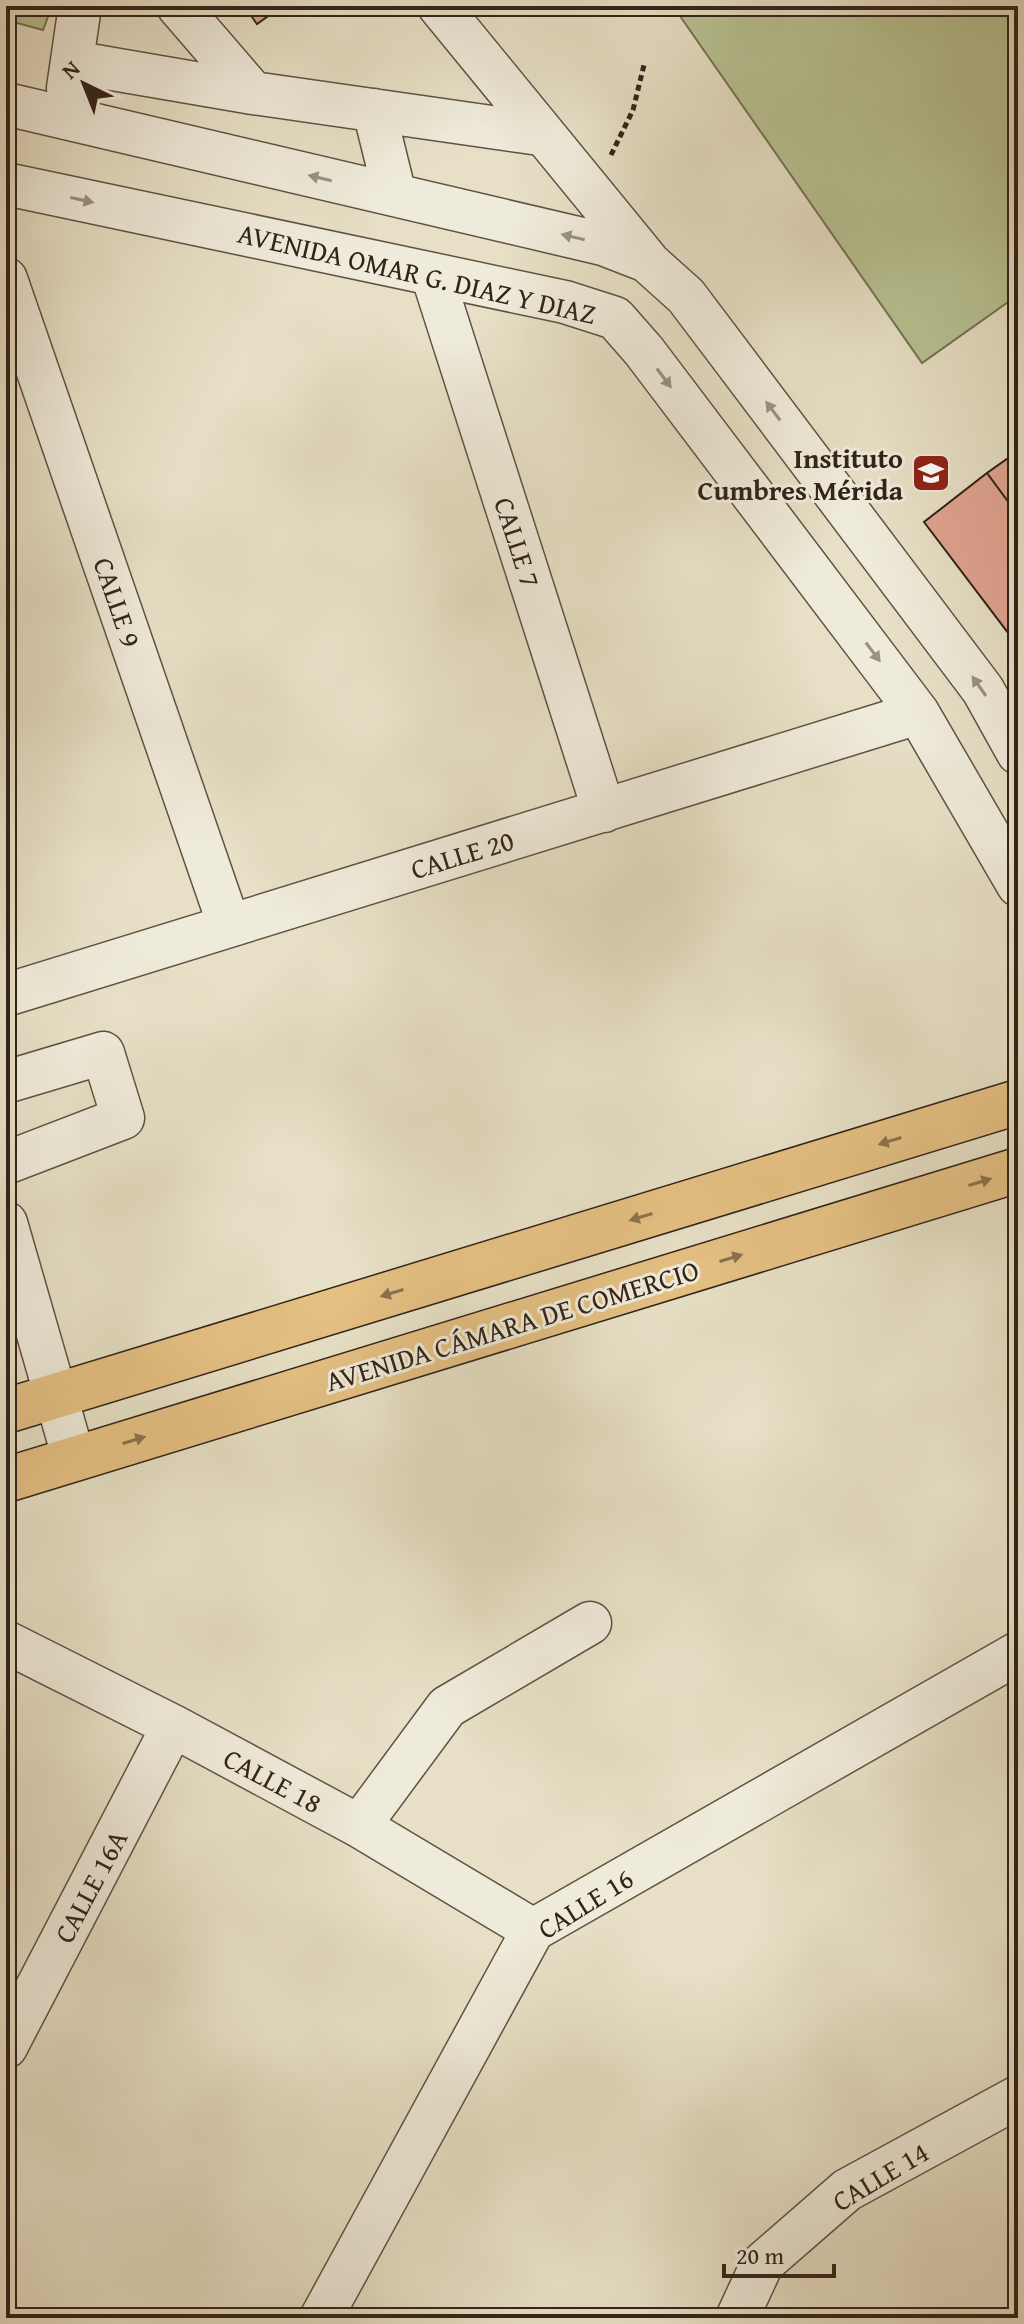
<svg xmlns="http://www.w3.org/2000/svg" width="1024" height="2324" viewBox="0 0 1024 2324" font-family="'Gentium Book Plus',serif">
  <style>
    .green { fill: #b8c293; stroke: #757256; stroke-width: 2 }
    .building { fill: #dfa490; stroke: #322319; stroke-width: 2 }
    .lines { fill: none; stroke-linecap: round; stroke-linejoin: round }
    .minor-casing { stroke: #5f5244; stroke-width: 45 }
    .major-casing { stroke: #322319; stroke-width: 47 }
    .path { stroke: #322319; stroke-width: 5; stroke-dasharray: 6 4; stroke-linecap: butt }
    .minor { stroke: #efebda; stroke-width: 42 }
    .major { stroke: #e4c083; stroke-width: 44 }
    .oneway { fill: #9a9183 }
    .oneway2 { fill: #8b724e }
    .labels { text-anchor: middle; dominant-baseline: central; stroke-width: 6; stroke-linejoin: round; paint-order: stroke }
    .street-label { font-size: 28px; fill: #322319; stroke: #efebda }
    .poi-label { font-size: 28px; font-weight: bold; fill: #322319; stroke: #efebda; text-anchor: end }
  </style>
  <rect width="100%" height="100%" fill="#e7e0c6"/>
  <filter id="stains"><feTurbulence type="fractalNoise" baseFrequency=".0025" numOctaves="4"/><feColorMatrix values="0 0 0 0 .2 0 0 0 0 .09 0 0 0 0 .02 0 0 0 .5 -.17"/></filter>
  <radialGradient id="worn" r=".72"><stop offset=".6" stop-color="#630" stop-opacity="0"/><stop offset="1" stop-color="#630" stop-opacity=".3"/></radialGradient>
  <path class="green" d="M6,6H52L43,30L6,20Z
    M673,6H1018V295L922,363Z"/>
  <path class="building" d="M244,6H282L257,24Z
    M1018,451V515L987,473Z
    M987,473L1018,515V646L924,522Z"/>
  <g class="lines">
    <g class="minor-casing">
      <path id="minor" d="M178,6L253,93
        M439,6L647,260
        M72,62L253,93L540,134
        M68,88L80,6
        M6,104L603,244L647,261L686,296L983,690L1018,753
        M374,110L395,195
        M6,184L565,302L615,318L644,351L918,713L1018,885
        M432,274L604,811
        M6,279L229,925
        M6,995L918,713
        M6,1082L103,1053L123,1118L6,1163
        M6,1223L74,1459
        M6,1642L173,1726L359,1826L533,1930
        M359,1826L447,1707L590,1623
        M6,2047L173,1726
        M321,2318L533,1930L1018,1653
        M737,2318L762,2264L847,2190L1018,2097"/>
    </g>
    <g class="major-casing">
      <path id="major" d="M6,1411L1018,1102
        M6,1480L1018,1170"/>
    </g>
    <path class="path" d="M611,155L633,110L644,65"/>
    <use href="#minor" class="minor"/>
    <use href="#major" class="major"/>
  </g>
  <defs><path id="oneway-solid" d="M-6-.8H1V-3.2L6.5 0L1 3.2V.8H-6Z" transform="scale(2)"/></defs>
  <g class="oneway">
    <use href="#oneway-solid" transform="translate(320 178) rotate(-167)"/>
    <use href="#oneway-solid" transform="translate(82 200) rotate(12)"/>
    <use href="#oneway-solid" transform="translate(573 237) rotate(-167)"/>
    <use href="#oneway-solid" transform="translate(664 378) rotate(53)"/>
    <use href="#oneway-solid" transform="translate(773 411) rotate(-127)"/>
    <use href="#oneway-solid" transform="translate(873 652) rotate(53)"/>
    <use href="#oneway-solid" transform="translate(979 686) rotate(-125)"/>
  </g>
  <g class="oneway2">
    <use href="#oneway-solid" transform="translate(890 1141) rotate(163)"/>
    <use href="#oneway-solid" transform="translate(980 1182) rotate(-17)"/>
    <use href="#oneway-solid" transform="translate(641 1217) rotate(163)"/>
    <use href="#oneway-solid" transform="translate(731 1258) rotate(-17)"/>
    <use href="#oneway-solid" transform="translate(392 1293) rotate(163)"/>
    <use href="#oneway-solid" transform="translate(134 1440) rotate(-17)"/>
  </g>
  <defs>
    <g id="school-square" transform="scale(2)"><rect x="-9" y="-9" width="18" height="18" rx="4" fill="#8f2418" stroke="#efebda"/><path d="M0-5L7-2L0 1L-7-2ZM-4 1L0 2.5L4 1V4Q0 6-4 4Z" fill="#fff"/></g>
  </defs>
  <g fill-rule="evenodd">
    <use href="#school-square" x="931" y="473"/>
  </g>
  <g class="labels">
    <g class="street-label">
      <text transform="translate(417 273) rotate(13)">AVENIDA OMAR G. DIAZ Y DIAZ</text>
      <text transform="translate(518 542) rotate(72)">CALLE 7</text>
      <text transform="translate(118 602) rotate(71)">CALLE 9</text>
      <text transform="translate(462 854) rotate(-17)">CALLE 20</text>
      <text transform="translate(512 1325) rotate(-17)">AVENIDA CÁMARA DE COMERCIO</text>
      <text transform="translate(273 1780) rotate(28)">CALLE 18</text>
      <text transform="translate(90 1886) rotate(-62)">CALLE 16A</text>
      <text transform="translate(585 1903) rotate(-32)">CALLE 16</text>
      <text transform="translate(880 2176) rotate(-31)">CALLE 14</text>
    </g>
    <g class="poi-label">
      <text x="903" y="457">Instituto<tspan x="903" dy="32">Cumbres Mérida</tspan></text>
    </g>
  </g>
  <rect width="1024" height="2324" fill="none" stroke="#e7e0c6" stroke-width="32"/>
  <rect x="8" y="8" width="1008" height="2308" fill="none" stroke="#322319" stroke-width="4"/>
  <rect x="16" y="16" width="992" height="2292" fill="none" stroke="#322319" stroke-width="2"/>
  <g transform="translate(84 84) rotate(317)" stroke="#efebda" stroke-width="6" paint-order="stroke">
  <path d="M0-6L14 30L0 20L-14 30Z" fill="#322319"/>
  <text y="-12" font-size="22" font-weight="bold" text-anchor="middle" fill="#322319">N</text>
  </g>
  <path d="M724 2264v12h110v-12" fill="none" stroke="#322319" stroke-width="4"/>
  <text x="736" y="2264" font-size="24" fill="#322319" stroke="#efebda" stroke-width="6" paint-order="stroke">20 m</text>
  <rect width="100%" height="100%" filter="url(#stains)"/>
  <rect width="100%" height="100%" fill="url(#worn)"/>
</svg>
